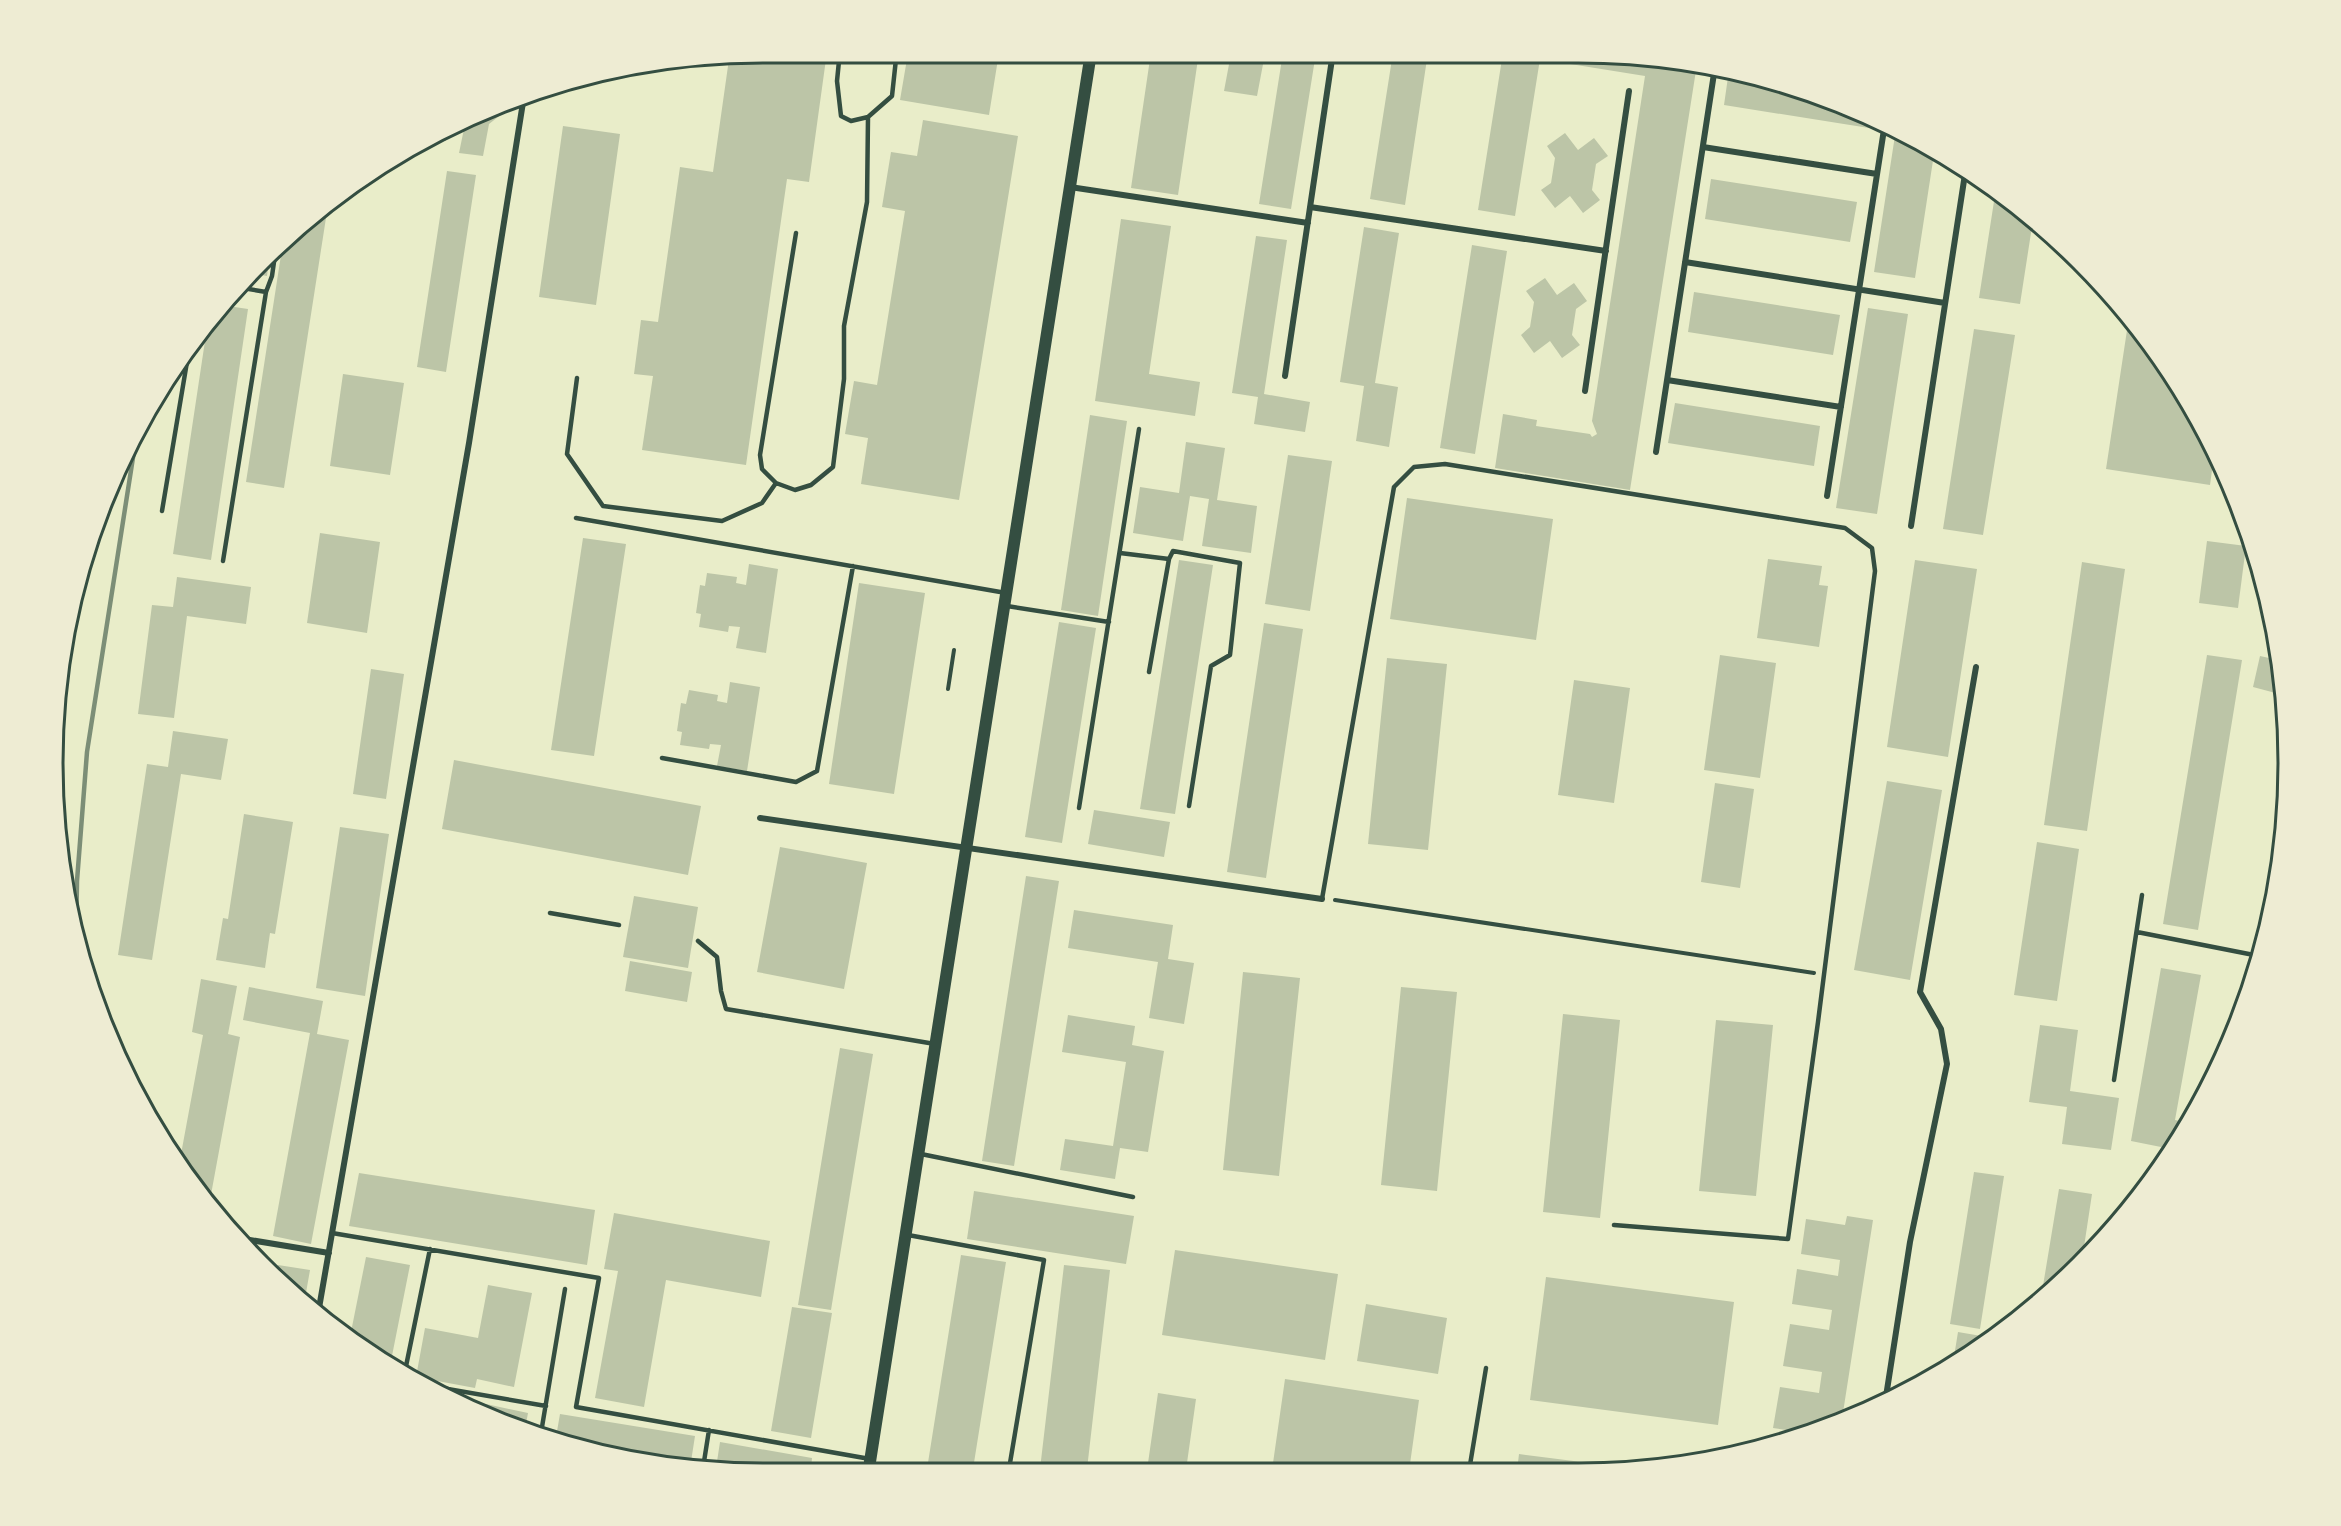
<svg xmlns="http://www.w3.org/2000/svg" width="2341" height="1526" viewBox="0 0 2341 1526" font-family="'Nunito Sans',sans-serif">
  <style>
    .building { fill: #bcc5a7 }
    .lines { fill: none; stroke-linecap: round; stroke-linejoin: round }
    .path { stroke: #344e41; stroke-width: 4 }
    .service { stroke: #344e41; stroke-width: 4.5 }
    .minor { stroke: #344e41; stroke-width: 6 }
    .secondary { stroke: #344e41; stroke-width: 12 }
    .rail { stroke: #7c8e77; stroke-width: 4.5 }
    .rim { fill: none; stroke: #344e41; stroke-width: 3 }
  </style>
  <rect width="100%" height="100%" fill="#e9edc9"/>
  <path class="building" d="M729,59H826L809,182L787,179L746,465L642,450L653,376L634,374L641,320L658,322L680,167L713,172Z
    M907,59H998L989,115L900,100Z
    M1150,59H1198L1178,195L1131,188Z
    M1230,59H1264L1257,96L1224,91Z
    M1282,59H1315L1291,209L1259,204Z
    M1392,59H1427L1405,205L1370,199Z
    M1502,59H1540L1515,216L1478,210Z
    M1565,59H1671L1697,64L1630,490L1495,468L1503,414L1537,420L1536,426L1590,434L1592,437L1597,434L1592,421L1645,76L1564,63Z
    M1729,70L1762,77L1871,118L1869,128L1724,105Z
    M505,105L503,113L489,124L483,156L459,153L465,124Z
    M923,120L1018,136L959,500L861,484L868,438L845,434L854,381L877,385L905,211L882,207L891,152L917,156Z
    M563,126L620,134L596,305L539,297Z
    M1896,129L1934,154L1915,278L1874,272Z
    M1565,133L1578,150L1594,138L1608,156L1596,164L1592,190L1600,200L1583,213L1570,196L1555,208L1541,190L1551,183L1555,158L1547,146Z
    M447,171L476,175L446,372L417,367Z
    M1711,179L1857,202L1850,242L1705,219Z
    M1995,195L2033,220L2020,304L1979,298Z
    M328,205L284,488L246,482L283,242Z
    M1121,219L1171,226L1149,374L1200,382L1195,416L1095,401Z
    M1364,227L1399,233L1375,383L1398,387L1389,447L1356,441L1364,386L1340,382Z
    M1256,236L1287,240L1264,394L1310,402L1305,432L1254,424L1258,397L1232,393Z
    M1472,245L1507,251L1475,454L1440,448Z
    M270,253L267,276L250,273L261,260Z
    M1545,278L1557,295L1574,283L1587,301L1576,309L1572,335L1580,345L1562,358L1550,341L1534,353L1521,335L1530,327L1534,302L1526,291Z
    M1694,292L1840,315L1833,355L1688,332Z
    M221,305L248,309L211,560L173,554L208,321Z
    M1868,308L1908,314L1877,514L1836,508Z
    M2129,317L2141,330L2215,448L2210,485L2106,469Z
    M1974,329L2015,335L1983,535L1943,529Z
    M343,374L404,383L390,475L330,466Z
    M1675,403L1820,426L1814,466L1668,443Z
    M1090,415L1127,421L1098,616L1061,610Z
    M1186,442L1225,448L1217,500L1257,506L1251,553L1202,546L1209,499L1190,496L1183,541L1133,533L1140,487L1179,493Z
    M1288,455L1332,461L1310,611L1265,604Z
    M1407,498L1553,519L1536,640L1390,619Z
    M320,533L380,542L367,633L307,623Z
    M583,538L626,544L594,756L551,750Z
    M2207,541L2246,546L2238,608L2199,603Z
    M1768,559L1822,566L1819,585L1828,586L1819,647L1757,638Z
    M1179,560L1213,565L1175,814L1140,809Z
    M1915,560L1977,569L1948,757L1887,747Z
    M2082,562L2125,569L2087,831L2044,825Z
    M749,564L778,569L766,653L736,648L740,627L729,626L728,632L699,627L701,614L696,613L700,585L705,586L707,573L737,577L736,583L746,585Z
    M177,577L251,587L246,624L187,616L174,718L138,714L152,605L173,607Z
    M859,583L925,593L894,794L829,784Z
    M1059,622L1096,628L1062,843L1025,837Z
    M1264,623L1303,629L1266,878L1227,872Z
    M1720,655L1776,663L1760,778L1704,770Z
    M2207,655L2242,660L2198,930L2163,924Z
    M2260,656L2278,660L2283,695L2253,687Z
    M1387,658L1447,664L1428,850L1368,844Z
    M371,669L404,674L386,799L353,794Z
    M1574,680L1630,688L1614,803L1558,795Z
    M730,682L760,687L747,771L717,766L721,745L710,744L709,749L680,745L682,732L677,731L681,703L686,704L689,690L718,695L717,701L727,703Z
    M173,731L228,739L221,780L181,774L152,960L118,955L147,764L168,767Z
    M454,760L701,806L688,875L442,829Z
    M1887,781L1942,790L1910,980L1854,970Z
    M1715,783L1754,789L1740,888L1701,882Z
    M2283,799L2282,855L2263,938L2260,937Z
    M1094,810L1170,822L1164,857L1088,844Z
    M244,814L293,822L275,934L270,933L265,968L216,960L223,918L228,919Z
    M340,827L389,834L365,996L316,988Z
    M2037,842L2079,849L2057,1001L2014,995Z
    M780,847L867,863L844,989L757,972Z
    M1026,876L1059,881L1014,1166L982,1161Z
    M634,896L698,907L688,968L623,957Z
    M1074,910L1173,925L1168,959L1194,963L1184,1024L1149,1018L1158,962L1068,948Z
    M630,961L692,972L687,1002L625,991Z
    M2250,961L2258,962L2251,991L2243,1008Z
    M2161,968L2201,975L2175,1120L2190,1123L2171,1149L2131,1141Z
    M1243,972L1300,978L1279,1176L1223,1170Z
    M201,979L237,986L228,1034L240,1037L210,1200L179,1165L203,1035L192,1032Z
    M249,987L323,1001L317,1034L349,1040L311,1244L273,1236L310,1033L243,1020Z
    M1401,987L1457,992L1437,1191L1381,1185Z
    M1563,1014L1620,1020L1600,1218L1543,1212Z
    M1068,1015L1135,1026L1132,1045L1164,1051L1148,1152L1120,1148L1115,1179L1060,1170L1065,1139L1113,1146L1126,1062L1062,1052Z
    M1716,1020L1773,1025L1756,1196L1699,1191Z
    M2040,1025L2078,1030L2070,1091L2119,1098L2111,1150L2062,1144L2067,1107L2029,1102Z
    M840,1048L873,1054L831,1310L798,1305Z
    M1974,1172L2004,1176L1980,1329L1950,1324Z
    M359,1173L595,1210L587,1265L349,1226Z
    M2059,1189L2092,1194L2082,1260L2041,1298Z
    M974,1191L1134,1216L1126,1264L967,1239Z
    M614,1213L770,1241L761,1297L666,1280L644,1407L595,1398L618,1271L604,1269Z
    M1847,1216L1873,1220L1842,1419L1805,1433L1773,1428L1780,1387L1819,1393L1822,1372L1783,1366L1790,1324L1829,1330L1832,1310L1792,1304L1797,1269L1838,1276L1840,1260L1801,1254L1806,1219L1845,1225Z
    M1175,1250L1338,1274L1325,1360L1162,1335Z
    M961,1255L1006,1262L973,1469H927Z
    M366,1257L410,1265L390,1366L350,1337Z
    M278,1265L310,1270L304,1304L295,1297L276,1276Z
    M1064,1265L1110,1270L1087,1469H1040Z
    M1546,1277L1734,1302L1718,1425L1530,1400Z
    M488,1285L532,1293L514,1387L477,1379L475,1388L416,1377L425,1328L478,1338Z
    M1366,1304L1447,1318L1438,1374L1357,1361Z
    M792,1307L832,1313L811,1438L771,1431Z
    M1958,1332L1993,1338L1953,1363Z
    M1285,1379L1419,1400L1409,1471L1272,1470Z
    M1158,1393L1196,1399L1186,1470H1147Z
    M486,1404L528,1413L525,1429L484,1416Z
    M560,1414L695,1436L690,1468L671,1467L556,1437Z
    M720,1442L812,1458L811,1468H716Z
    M1519,1454L1637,1469V1470L1624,1472L1517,1471Z"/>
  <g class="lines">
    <path class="path" d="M948,689L954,650
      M1335,900L1814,973"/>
    <path class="service" d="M841,59L839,61L837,81L841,116L851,121L868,117L892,96L896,59
      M440,137L445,138
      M796,233L760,455L762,469L776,483L795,490L811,485L833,467L844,379V326L867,202L868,117
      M266,292L272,276L276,248
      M577,378L567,454L603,506L722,521L762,503L776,483
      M162,511L190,344
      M576,518L1006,593
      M1120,553L1169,559
      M223,561L266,292L237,287
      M1007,606L1109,622
      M1149,672L1169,559L1173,551L1240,563L1230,655L1211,666L1189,806
      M662,758L796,782L817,771L853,566
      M1079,808L1139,429
      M1322,899L1394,487L1414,467L1445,464L1845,528L1872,548L1875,571L1818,1022L1788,1239L1614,1225
      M550,913L619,925
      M2137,932L2259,956
      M698,941L717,957L721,991L726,1009L935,1044
      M2114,1080L2142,895
      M921,1154L1133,1197
      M332,1233L599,1278L576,1407L870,1459
      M908,1235L1044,1260L1009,1469
      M404,1376L430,1249
      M419,1384L546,1406
      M541,1433L565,1289
      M703,1468L709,1430
      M1469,1471L1486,1368"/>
    <path class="minor" d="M1703,147L1877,174
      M1070,187L1308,223
      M1310,207L1606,251
      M1685,262L1945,303
      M1285,376L1332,59
      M1667,380L1841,407
      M1585,391L1629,91
      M1656,452L1715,67
      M1827,496L1885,123
      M1911,526L1965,174
      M760,818L1322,899
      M244,1239L329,1253
      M318,1314L469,443L524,96
      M1885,1403L1910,1242L1947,1064L1941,1029L1920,992L1976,667"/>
    <path class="secondary" d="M869,1468L1090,59"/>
    <path class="rail" d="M76,944L77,881L87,752L137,432"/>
  </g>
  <path d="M0 0H2341V1526H0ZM763 63H1578A700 700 0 0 1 2278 763V763A700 700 0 0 1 1578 1463H763A700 700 0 0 1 63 763V763A700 700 0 0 1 763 63Z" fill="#eeecd3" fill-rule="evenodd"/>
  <path class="rim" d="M763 63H1578A700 700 0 0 1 2278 763V763A700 700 0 0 1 1578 1463H763A700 700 0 0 1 63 763V763A700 700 0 0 1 763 63Z"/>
</svg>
